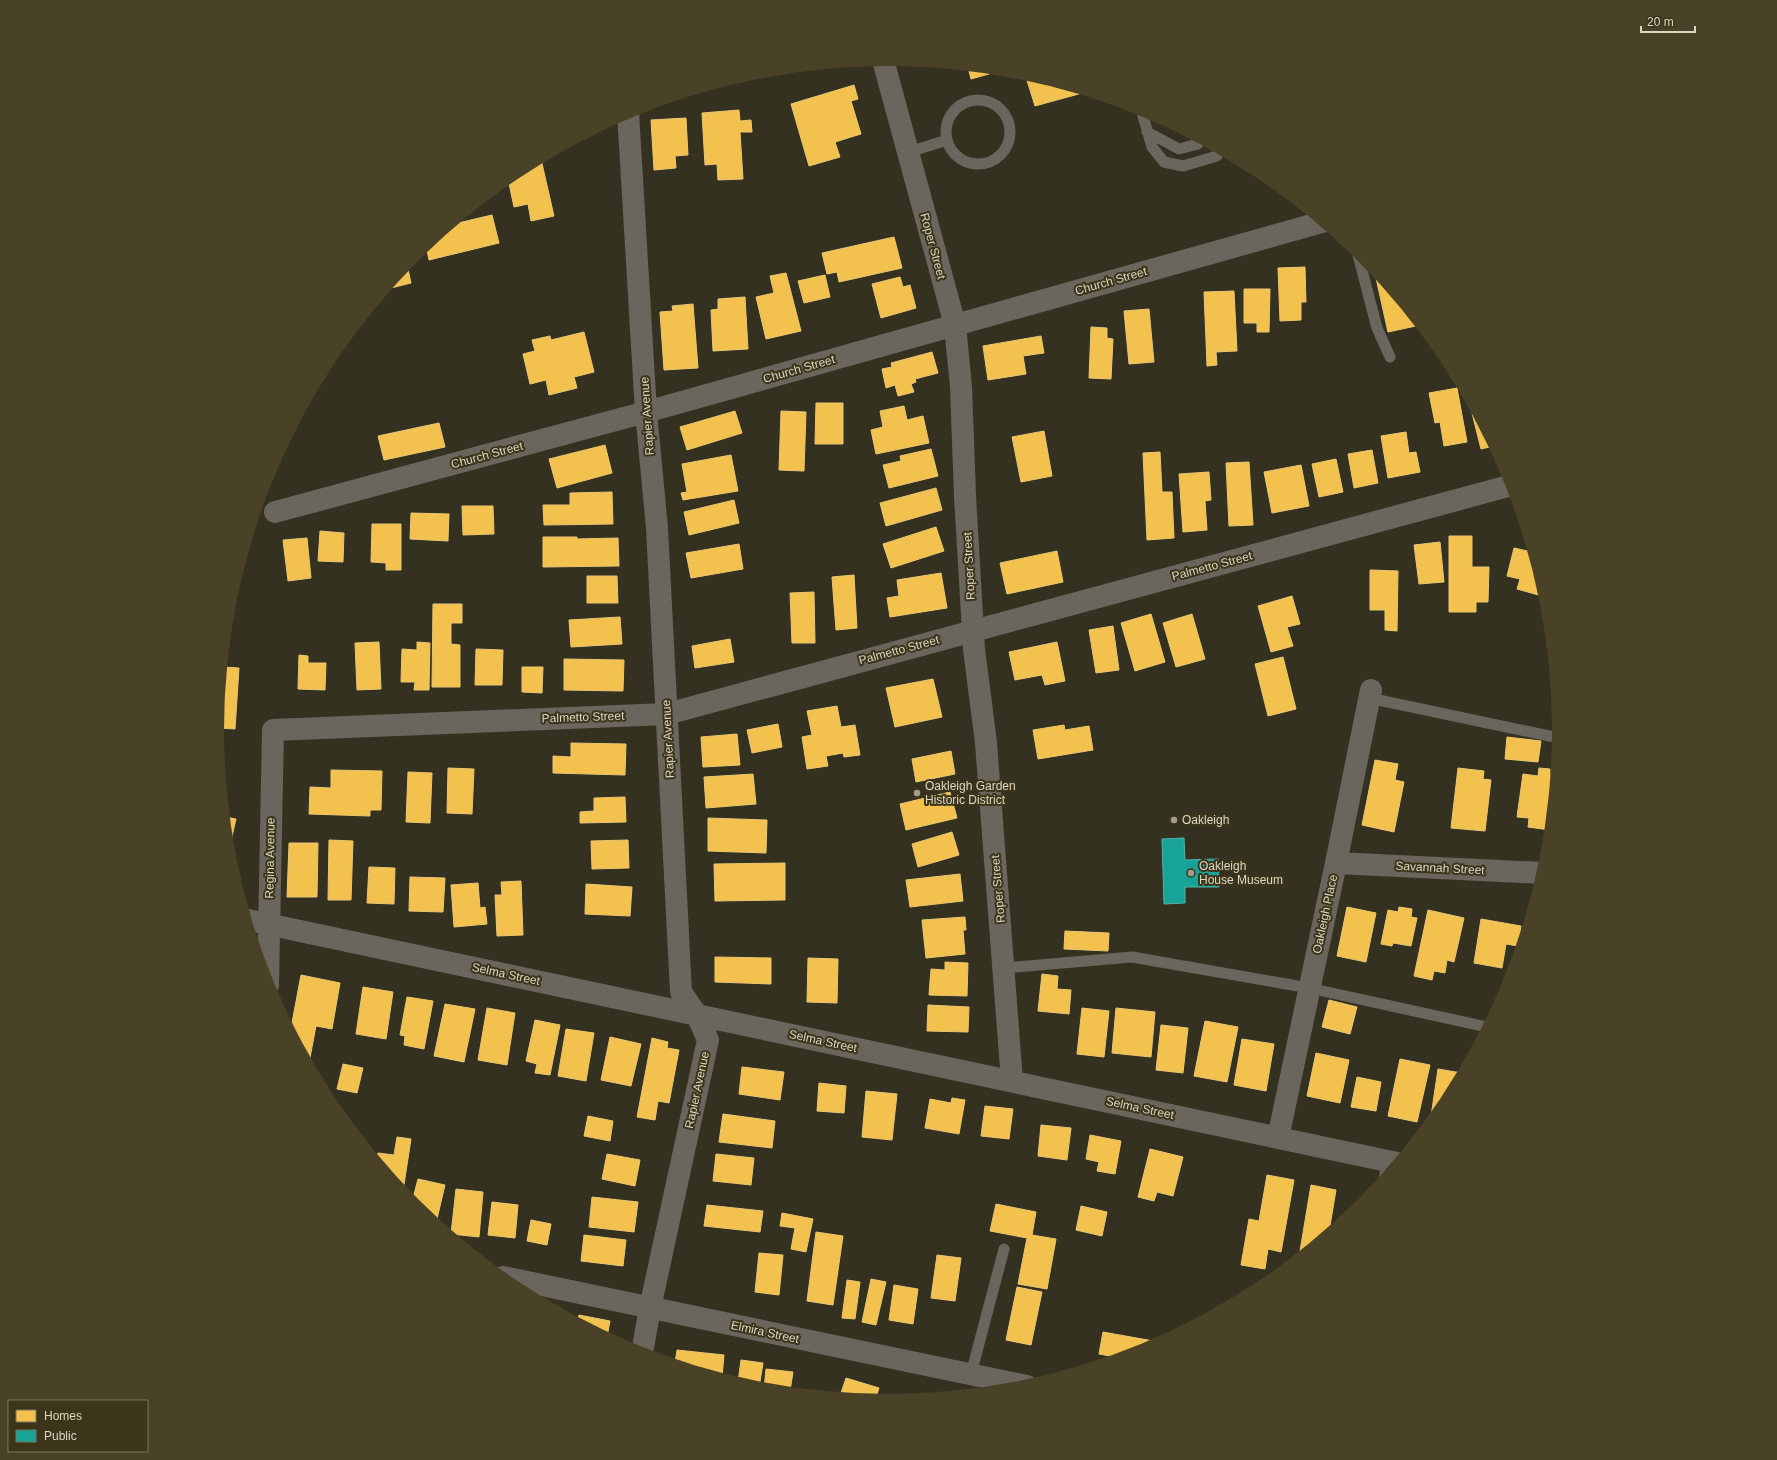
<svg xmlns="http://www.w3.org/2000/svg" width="1777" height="1460" viewBox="0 0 1777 1460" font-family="Helvetica,sans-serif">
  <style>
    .homes { fill: #f2c14e; stroke: #ebc772 }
    .public { fill: #17a398; stroke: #52b2a6 }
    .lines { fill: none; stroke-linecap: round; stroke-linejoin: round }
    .service { stroke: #6a655d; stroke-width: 11 }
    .minor { stroke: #6a655d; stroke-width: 22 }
    .poi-dot { fill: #a19c8c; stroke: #3d3519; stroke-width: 1.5 }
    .labels { text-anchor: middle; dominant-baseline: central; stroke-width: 4; stroke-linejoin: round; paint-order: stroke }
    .street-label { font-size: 12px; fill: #dbd6c6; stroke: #3d3519 }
    .poi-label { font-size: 12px; fill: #dbd6c6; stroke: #3d3519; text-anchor: start }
  </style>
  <rect width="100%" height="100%" fill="#353121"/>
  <path class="homes" d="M968,67L1003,70L971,79Z
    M1025,74L1086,92L1035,106Z
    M854,85L858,99L851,101L861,134L835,142L840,157L809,166L791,104Z
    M739,110L740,121L751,120L752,132H740L743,179L718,180L717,164L705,165L702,113Z
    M686,118L688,155L675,156L676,168L654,170L651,120Z
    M541,159L554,216L531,221L528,204L514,207L508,179L516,172Z
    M492,215L499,243L429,260L426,246L458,220V223Z
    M894,237L902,268L839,282L837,272L827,274L822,253Z
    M407,265L411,283L391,288L390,284Z
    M1305,267L1306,302H1301V320L1280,321L1278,268Z
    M1374,269L1414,317L1416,326L1388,332Z
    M786,273L801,331L766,339L756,297L774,293L770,276Z
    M825,275L830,297L804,303L798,281Z
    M900,277L903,287L910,285L916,308L881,318L872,284Z
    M1244,289H1270L1269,332H1257V323H1244Z
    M1234,291L1237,351L1216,352L1217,365L1207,366L1204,292Z
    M745,297L748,349L713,351L711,310L718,309V299Z
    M693,304L698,368L664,370L660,312L673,311L672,306Z
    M1149,309L1154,362L1129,364L1124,311Z
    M1091,327L1107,328V338L1113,339L1111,379L1089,378Z
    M584,332L594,372L574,377L577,388L549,395L546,380L530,384L523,354L535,351L532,340L550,336L551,340Z
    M1041,336L1044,353L1023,356L1026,374L988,380L983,346Z
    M932,352L938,373L915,379L916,382L911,384L914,392L898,396L895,385L886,388L882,369L892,367L891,363Z
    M1457,388L1467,442L1444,446L1440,422L1435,423L1429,393Z
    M816,403H843V444H815Z
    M904,406L907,420L923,416L929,443L876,454L871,430L883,427L880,411Z
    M735,411L742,433L687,450L680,427Z
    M781,411L806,412L804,471L779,470Z
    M1476,412L1494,446L1481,449L1472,413Z
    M439,423L445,447L384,460L378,436Z
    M1044,431L1052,476L1021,482L1012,437Z
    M1406,432L1409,453L1416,452L1420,472L1388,478L1381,436Z
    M605,445L612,473L557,488L549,459Z
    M931,449L938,476L889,488L883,465L901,461L900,456Z
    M1372,450L1378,483L1354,488L1348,454Z
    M1160,452L1162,492H1172L1174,538L1147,540L1143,453Z
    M731,455L738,491L683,500L681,493L687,492L682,464Z
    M1336,459L1343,492L1319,497L1312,464Z
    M1249,462L1253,525L1229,526L1226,463Z
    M1301,465L1309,506L1272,513L1264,472Z
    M1209,472L1211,500L1205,501L1207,530L1183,532L1179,474Z
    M936,488L942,510L886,526L880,503Z
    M612,492L613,524L544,525L543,505H570V493Z
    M734,500L739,523L689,535L684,512Z
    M462,506H493L494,534L463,535Z
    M411,513L449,514L448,541L410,539Z
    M372,524H401V570H386V563L371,562Z
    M936,527L944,551L891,568L883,544Z
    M320,531L344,533L343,562L318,561Z
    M1449,536H1472V567H1489L1488,602H1476V612H1449Z
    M543,537H577V539L618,538L619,566L543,567Z
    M307,538L311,578L288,581L283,540Z
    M1440,542L1444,582L1419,584L1414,545Z
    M739,544L743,569L691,578L686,553Z
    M1514,548L1532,552L1544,589L1542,596L1517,589L1520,579L1507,576Z
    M1057,551L1063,582L1007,594L1000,563Z
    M1370,570L1398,571L1397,631L1385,630V610H1370Z
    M941,573L947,608L890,617L887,598L899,596L897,580Z
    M854,575L857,628L836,630L832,577Z
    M587,576H617L618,603H587Z
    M814,592L815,643H792L790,593Z
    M1292,596L1300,624L1287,627L1293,646L1271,652L1258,606Z
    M433,604H462V623H451V644L460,645V687H432Z
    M1151,614L1165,662L1135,671L1121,623Z
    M1192,614L1205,659L1176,667L1163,623Z
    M620,617L622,644L571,647L569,620Z
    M1113,626L1119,670L1096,673L1089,630Z
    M730,639L734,662L695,668L692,646Z
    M379,642L381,689L357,690L355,643Z
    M417,642L430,643L429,690H414L415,682H401L402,649L417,650Z
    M1057,642L1065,681L1045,685L1042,675L1015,680L1009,652Z
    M476,649L503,650L502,685H475Z
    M299,655L308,656V663H326L325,690L298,689Z
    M1283,657L1296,709L1268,716L1255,664Z
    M564,659L624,660L623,691L564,690Z
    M224,667L239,668L235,729L220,728Z
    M522,667H543L542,693L522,692Z
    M933,679L942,717L895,727L886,688Z
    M837,706L841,727L855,725L860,755L844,757L843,753L826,756L828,766L807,769L802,737L812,735L807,711Z
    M1558,713L1559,727L1555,726Z
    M778,724L782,747L752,753L747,730Z
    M1064,725L1065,730L1089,726L1093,750L1038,759L1033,730Z
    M737,734L740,765L703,767L701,737Z
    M1507,737L1541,741L1538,762L1505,759Z
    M571,743L626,744L625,775L553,773V756L571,757Z
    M951,751L955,774L916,782L912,759Z
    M1375,760L1398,764L1395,780L1404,782L1394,832L1362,825Z
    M448,768L474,769L472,814L447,813Z
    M1458,768L1484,771L1483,779L1491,780L1485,831L1451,828Z
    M1539,768L1550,769V775H1555L1550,830L1528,827L1529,818L1517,817L1523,774L1538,776Z
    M331,770L382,771L381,810H370V816L309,814L310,787L331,788Z
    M408,772L432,773L430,823L406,822Z
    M753,774L756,804L706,808L704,777Z
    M950,792L957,818L906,830L900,804Z
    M625,797L626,822L580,823V812L594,811V798Z
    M226,817L236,819L229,850Z
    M708,818L767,820L766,853L708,851Z
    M952,832L959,855L918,867L912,844Z
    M329,840L353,841L351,900H328Z
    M628,840L629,868L592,869L591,841Z
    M289,843H318L317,897H287Z
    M785,863V900L715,901L714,864Z
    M369,867L395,868L394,904L367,903Z
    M960,874L963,901L910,907L906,880Z
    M410,877L445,878L443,912L409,911Z
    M521,881L523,935L497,936L495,895H502L501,882Z
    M478,883L480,908L485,907L487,924L454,927L451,885Z
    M586,884L632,887L630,916L585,914Z
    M1347,907L1376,913L1366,962L1337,956Z
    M1399,907L1412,909L1411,917L1417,918L1411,946L1393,943L1392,946L1381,944L1388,910L1398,912Z
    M1428,910L1464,918L1454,962L1447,960L1445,973L1434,971L1432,980L1414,976Z
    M965,917L966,930H963L965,954L926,958L922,920Z
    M1481,919L1521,926L1518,946L1506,944L1502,968L1474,963Z
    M1065,931L1109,933L1108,951L1064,949Z
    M715,957L771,958V984L715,982Z
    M808,958L838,959L837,1003L807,1002Z
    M945,962L968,963L967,996L929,995L931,969L945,970Z
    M1042,974L1058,976L1057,989L1071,990L1069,1014L1038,1011Z
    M301,975L340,983L332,1029L316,1026L309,1063L291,1028Z
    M363,987L393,992L386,1039L356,1034Z
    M407,997L433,1001L424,1049L404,1045L405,1036L400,1035Z
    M1329,1000L1357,1007L1350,1034L1322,1027Z
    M445,1004L475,1009L464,1062L434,1056Z
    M928,1005L969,1007L968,1032L927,1031Z
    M487,1008L515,1013L507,1065L478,1060Z
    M1082,1008L1109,1011L1104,1057L1077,1054Z
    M1116,1008L1155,1012L1151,1057L1112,1053Z
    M535,1020L560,1025L550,1075L535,1073L537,1064L526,1061Z
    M1205,1021L1238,1027L1227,1082L1194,1076Z
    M1161,1025L1188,1028L1183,1073L1156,1070Z
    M566,1029L594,1033L586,1081L558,1076Z
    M610,1037L641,1044L631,1086L601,1080Z
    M652,1038L668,1042L667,1048L679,1050L669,1103L658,1101L655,1120L637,1117Z
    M1242,1039L1274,1044L1266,1091L1234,1085Z
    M1316,1053L1349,1060L1340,1103L1307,1096Z
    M1400,1059L1430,1065L1417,1122L1388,1116Z
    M343,1064L363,1068L357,1093L337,1089Z
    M742,1067L784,1072L780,1100L739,1094Z
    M1438,1069L1462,1073L1446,1103L1430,1123Z
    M1357,1077L1381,1082L1376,1111L1351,1107Z
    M819,1083L846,1086L844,1113L817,1111Z
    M866,1091L897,1094L892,1140L862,1137Z
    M952,1098L965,1100L959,1134L925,1128L930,1099L951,1103Z
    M985,1106L1013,1109L1009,1139L981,1136Z
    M723,1114L775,1121L772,1148L719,1142Z
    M588,1116L613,1121L610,1141L584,1136Z
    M1041,1125L1071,1128L1067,1160L1038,1156Z
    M1090,1135L1121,1141L1115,1174L1097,1171L1099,1162L1086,1159Z
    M397,1137L411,1139L403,1191L377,1159L378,1153L394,1155Z
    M1150,1149L1183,1157L1173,1196L1157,1192L1154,1201L1138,1197Z
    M607,1154L640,1160L635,1186L602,1179Z
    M716,1154L754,1158L751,1185L713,1181Z
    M1267,1175L1294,1180L1281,1252L1268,1249L1265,1269L1241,1265L1249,1219L1259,1221Z
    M418,1179L445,1185L436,1223L412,1202Z
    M1311,1185L1336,1190L1329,1232L1299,1257Z
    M456,1189L483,1192L479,1237L451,1234Z
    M592,1197L638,1202L634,1232L589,1227Z
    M492,1202L518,1205L515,1238L488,1235Z
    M996,1204L1036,1212L1032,1235L1056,1239L1047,1289L1018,1284L1027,1238L990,1231Z
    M707,1205L763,1211L760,1232L704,1226Z
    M1081,1206L1107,1212L1102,1236L1076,1230Z
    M782,1213L813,1219L806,1252L791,1249L795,1228L780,1226Z
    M531,1220L551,1224L547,1245L527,1241Z
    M816,1232L843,1236L833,1305L807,1301Z
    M584,1235L626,1240L623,1266L581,1261Z
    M759,1253L783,1255L779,1295L755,1292Z
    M937,1255L961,1258L955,1301L931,1298Z
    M871,1279L886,1282L876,1325L862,1322Z
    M847,1280L860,1282L855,1319L842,1318Z
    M894,1285L918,1289L913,1324L889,1320Z
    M1017,1287L1042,1292L1031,1345L1006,1340Z
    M579,1315L610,1321L607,1337L577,1321Z
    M1103,1332L1159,1342L1145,1350L1120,1358L1099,1354Z
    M677,1350L724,1355L722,1377L675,1363Z
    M741,1360L763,1363L759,1388L738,1382Z
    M766,1369L793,1372L790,1391L764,1389Z
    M846,1378L879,1388L875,1400L840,1396Z"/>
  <path class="public" d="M1184,838L1185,860L1218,859L1219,887H1185V903L1164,904L1162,839Z"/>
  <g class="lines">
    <path class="service" d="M946 132a32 32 0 1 1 64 0a32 32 0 1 1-64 0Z
      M1141,109L1152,147L1164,162L1183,166L1217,156L1219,150
      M1147,132L1179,149L1198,144L1196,137
      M909,152L947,140
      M1357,251L1377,328L1390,357
      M1369,698L1559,738
      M1004,968L1132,957L1309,988L1487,1027
      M1384,1179L1388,1161
      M971,1374L1004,1249"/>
    <path class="minor" d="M883,60L955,325L961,387L965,496L974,649L986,743L1012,1081
      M628,112L646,412L657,528L681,992L697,1015L708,1040L650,1308L642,1353
      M275,512L646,412L1322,222
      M1336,863L1543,873
      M248,920L1397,1163
      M268,985L273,730L667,714L1512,485
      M1278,1138L1336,863L1371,690
      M503,1277L1027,1386"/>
  </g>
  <g class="poi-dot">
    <circle cx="917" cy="793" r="4"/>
    <circle cx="1174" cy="820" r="4"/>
    <circle cx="1191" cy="873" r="4"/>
  </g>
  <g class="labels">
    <g class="street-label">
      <text transform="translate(933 246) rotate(75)">Roper Street</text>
      <text transform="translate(1111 281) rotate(-16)">Church Street</text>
      <text transform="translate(799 369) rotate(-16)">Church Street</text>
      <text transform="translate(647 416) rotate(-94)">Rapier Avenue</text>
      <text transform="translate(487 455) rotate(-15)">Church Street</text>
      <text transform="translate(969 566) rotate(-93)">Roper Street</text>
      <text transform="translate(1212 566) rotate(-15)">Palmetto Street</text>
      <text transform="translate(899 650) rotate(-15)">Palmetto Street</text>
      <text transform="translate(583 717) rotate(-2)">Palmetto Street</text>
      <text transform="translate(668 739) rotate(-93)">Rapier Avenue</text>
      <text transform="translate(270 858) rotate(-89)">Regina Avenue</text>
      <text transform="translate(1440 868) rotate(3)">Savannah Street</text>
      <text transform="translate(998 889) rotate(-95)">Roper Street</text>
      <text transform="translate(1325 914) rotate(-78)">Oakleigh Place</text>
      <text transform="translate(506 974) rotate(12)">Selma Street</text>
      <text transform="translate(823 1041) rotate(12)">Selma Street</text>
      <text transform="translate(697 1090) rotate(-78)">Rapier Avenue</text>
      <text transform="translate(1140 1108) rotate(12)">Selma Street</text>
      <text transform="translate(765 1332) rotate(12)">Elmira Street</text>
    </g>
    <g class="poi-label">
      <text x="925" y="786">Oakleigh Garden<tspan x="925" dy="14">Historic District</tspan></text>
      <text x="1182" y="820">Oakleigh</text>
      <text x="1199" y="866">Oakleigh<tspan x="1199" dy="14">House Museum</tspan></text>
    </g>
  </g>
  <path d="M0 0H1777V1460H0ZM224 730a664 664 0 1 1 1328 0a664 664 0 1 1-1328 0Z" fill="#4a4227" fill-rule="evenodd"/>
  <rect x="8" y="1400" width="140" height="52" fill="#3d3519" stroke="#7c755e"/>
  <rect x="16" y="1410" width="20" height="12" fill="#f2c14e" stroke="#7c755e"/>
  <text x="44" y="1420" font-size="12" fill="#dbd6c6">Homes</text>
  <rect x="16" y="1430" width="20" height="12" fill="#17a398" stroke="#7c755e"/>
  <text x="44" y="1440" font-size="12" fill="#dbd6c6">Public</text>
  <path d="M1641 26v6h54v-6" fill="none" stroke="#dbd6c6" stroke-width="2"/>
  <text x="1647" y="26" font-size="12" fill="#dbd6c6" stroke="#3d3519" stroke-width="3" paint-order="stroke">20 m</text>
</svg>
